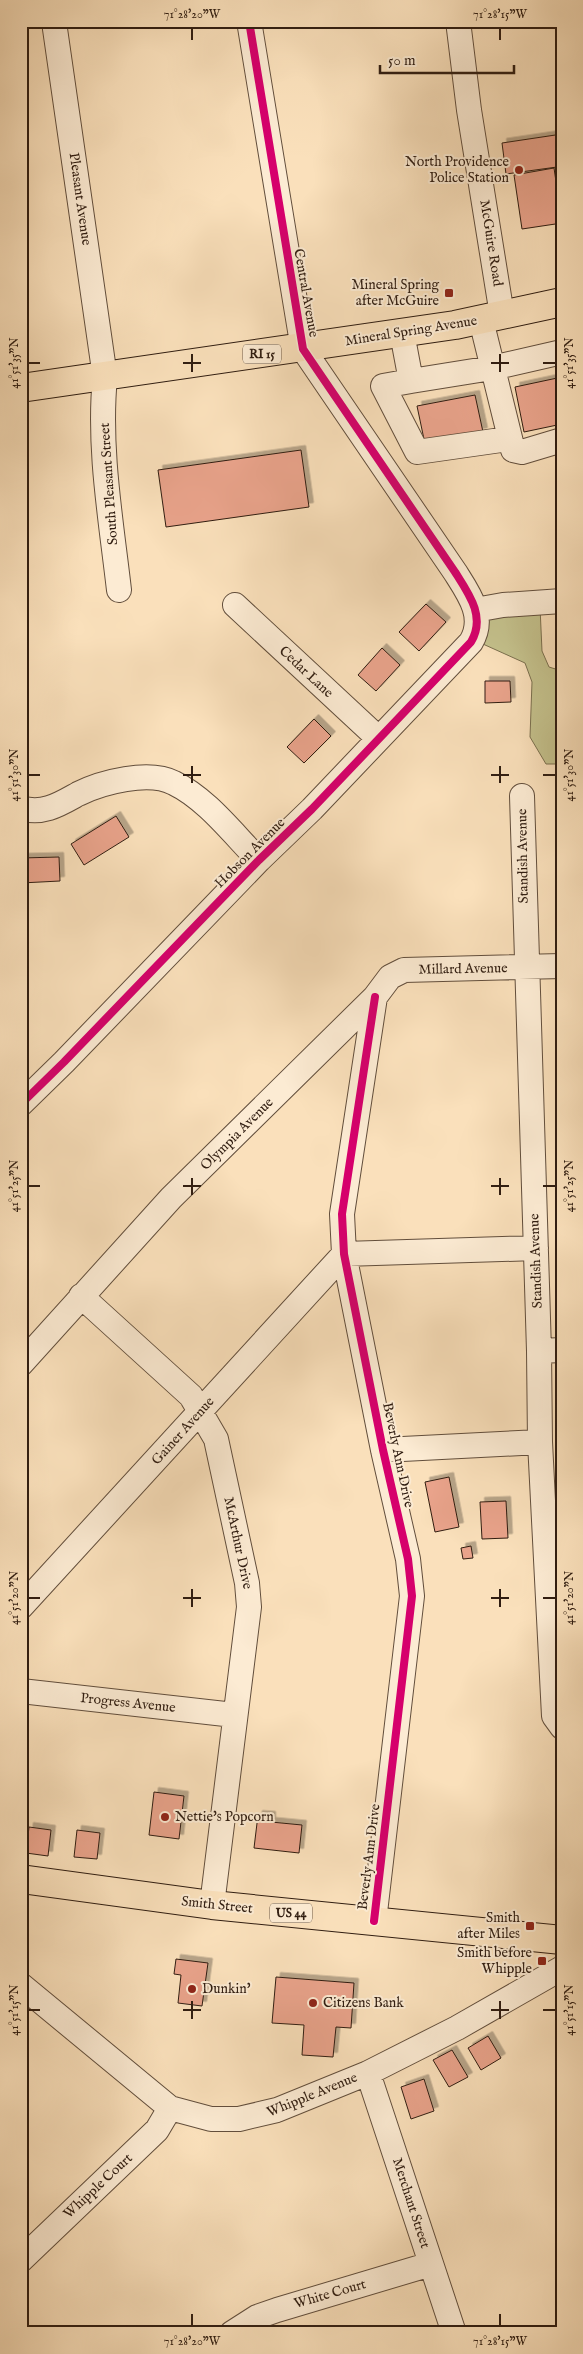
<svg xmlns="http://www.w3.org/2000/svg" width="583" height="2354" viewBox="0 0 583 2354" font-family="'IM FELL English',serif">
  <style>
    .green { fill: #c4c18c; stroke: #7a6f4e }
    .building { fill: #e9a38b; stroke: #301d11; filter: url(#shadow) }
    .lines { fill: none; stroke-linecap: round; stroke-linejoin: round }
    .minor-casing { stroke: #624e3c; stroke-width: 26 }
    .major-casing { stroke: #301d11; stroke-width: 30 }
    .minor { stroke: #fcebd3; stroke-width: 24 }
    .major { stroke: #fae0bb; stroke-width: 28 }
    .cycleway-casing { stroke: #fcebd3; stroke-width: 11 }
    .cycleway { stroke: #d6006c; stroke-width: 8 }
    .ticks { fill: none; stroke: #301d11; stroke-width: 2 }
    .poi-dot { fill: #8f2418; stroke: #fcebd3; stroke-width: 2 }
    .labels { text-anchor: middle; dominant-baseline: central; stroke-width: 4; stroke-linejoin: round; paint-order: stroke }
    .shield { fill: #fcebd3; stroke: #6d5b4b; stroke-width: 1 }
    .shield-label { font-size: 12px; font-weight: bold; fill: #301d11 }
    .poi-label { font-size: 14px; fill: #301d11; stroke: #fcebd3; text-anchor: end }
    .street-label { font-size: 14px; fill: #301d11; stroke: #fcebd3 }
    .neatline { fill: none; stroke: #301d11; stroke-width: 2 }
    .ticks-label { font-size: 12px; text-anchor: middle; fill: #301d11 }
  </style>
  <defs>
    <filter id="shadow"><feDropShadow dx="4.5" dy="-4.5" stdDeviation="0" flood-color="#0004"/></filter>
  </defs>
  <rect width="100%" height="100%" fill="#fae0bb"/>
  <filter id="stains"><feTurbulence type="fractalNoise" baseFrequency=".004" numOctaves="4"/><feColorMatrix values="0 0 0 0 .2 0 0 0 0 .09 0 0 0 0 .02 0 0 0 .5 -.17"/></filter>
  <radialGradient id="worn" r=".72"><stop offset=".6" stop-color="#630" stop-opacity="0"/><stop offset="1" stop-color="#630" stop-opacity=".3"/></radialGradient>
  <path class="green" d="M540,607L542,651L549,667L562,671V764H546L530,737L532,682L525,663L474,640L476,618Z"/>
  <path class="building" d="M562,134V200L557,167L506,174L502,143Z
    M554,168L559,202L562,201V223L522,229L514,175Z
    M562,377V424L524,432L515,387Z
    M475,395L483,432L425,444L417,406Z
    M301,450L309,507L166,527L158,470Z
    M426,604L446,622L419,651L399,632Z
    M382,648L400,665L376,691L358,675Z
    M485,681H510L511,702L485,703Z
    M314,719L331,736L304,763L287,747Z
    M116,816L129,837L84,865L71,844Z
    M59,857L60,881L21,883V858Z
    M449,1477L459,1527L435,1532L425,1482Z
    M506,1501L508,1538L482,1539L480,1502Z
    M471,1546L473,1558L463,1559L461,1548Z
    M154,1792L184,1796L179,1839L149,1835Z
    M258,1815L271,1816V1822L302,1825L299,1853L254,1848Z
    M29,1827L51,1830L48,1856L26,1853Z
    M77,1830L100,1833L97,1859L74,1857Z
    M176,1959L208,1963L202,2006L178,2003L181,1975L174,1974Z
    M276,1977L354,1983L351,2028L336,2027L333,2057L302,2055L304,2025L272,2023Z
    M488,2036L501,2058L481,2070L468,2048Z
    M452,2050L468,2077L449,2087L433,2060Z
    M424,2079L434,2111L411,2119L401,2087Z"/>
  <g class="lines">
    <g class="minor-casing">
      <path id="minor" d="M458,21L469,110L502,315
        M54,22L105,377C98,447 111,520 119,590
        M481,320L513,450L522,452L562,440
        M402,333L411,381L492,368L562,352
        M411,381L383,386L417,452L508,439
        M235,605L378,738
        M475,610L503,605L562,601
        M522,796L539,1351L540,1442L554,1716L562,1727
        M21,808C43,815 60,804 78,794C102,782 149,770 174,783C207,799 233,834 259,860
        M21,1104L64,1062L259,860L312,809L471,642C486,617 469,594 455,572L303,349L249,21
        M81,1296L191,1396L216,1439L247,1583L249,1607L212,1905
        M539,1351L562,1350
        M21,1364L171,1198L375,997L390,977L404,970L562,966
        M383,1450L540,1442
        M21,1607L344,1254L536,1248
        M21,1691L234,1715
        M374,1921L412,1596L408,1559L383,1450L344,1254L342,1214L375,997
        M21,1985L170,2108L211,2119H239L277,2110L368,2073L457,2028L562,1968
        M368,2073L454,2333
        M21,2260L157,2130L170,2108
        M232,2333L257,2317L277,2310L431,2264"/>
    </g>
    <g class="major-casing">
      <path id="major" d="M21,388L455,325L562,302
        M21,1879L212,1905L562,1940"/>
    </g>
    <use href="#minor" class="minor"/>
    <use href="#major" class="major"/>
    <g class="cycleway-casing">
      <path id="cycleway" d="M21,1104L64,1062L259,860L312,809L471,642C486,617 469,594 455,572L303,349L249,21
        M374,1921L412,1596L408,1559L383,1450L344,1254L342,1214L375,997"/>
    </g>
    <use href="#cycleway" class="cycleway"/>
  </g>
  <path class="ticks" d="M192,28V40M500,28V40M192,354V372M500,354V372M28,363H40M183,363H201M491,363H509M543,363H556M192,766V783M500,766V783M28,775H40M183,775H201M491,775H509M543,775H556M192,1178V1195M500,1178V1195M28,1186H40M183,1186H201M491,1186H509M543,1186H556M192,1589V1607M500,1589V1607M28,1598H40M183,1598H201M491,1598H509M543,1598H556M192,2001V2019M500,2001V2019M28,2010H40M183,2010H201M491,2010H509M543,2010H556M192,2314V2326M500,2314V2326"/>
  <g class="poi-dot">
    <circle cx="519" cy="170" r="5"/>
    <rect x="444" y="288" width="10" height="10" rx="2.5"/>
    <circle cx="165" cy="1817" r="5"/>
    <rect x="525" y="1921" width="10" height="10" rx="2.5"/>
    <rect x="537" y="1956" width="10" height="10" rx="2.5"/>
    <circle cx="192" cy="1989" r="5"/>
    <circle cx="313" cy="2003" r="5"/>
  </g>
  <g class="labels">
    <g class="shield">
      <rect x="243" y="344.5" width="38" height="19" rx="4"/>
      <rect x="270" y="1903.5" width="42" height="19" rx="4"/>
    </g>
    <g class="shield-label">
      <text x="262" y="354">RI 15</text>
      <text x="291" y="1913">US 44</text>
    </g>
    <g class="poi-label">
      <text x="509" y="162">North Providence<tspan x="509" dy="16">Police Station</tspan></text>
      <text x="439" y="285">Mineral Spring<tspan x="439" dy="16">after McGuire</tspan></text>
      <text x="175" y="1817" text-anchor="start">Nettie's Popcorn</text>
      <text x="520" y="1918">Smith<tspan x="520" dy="16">after Miles</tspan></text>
      <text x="532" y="1953">Smith before<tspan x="532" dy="16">Whipple</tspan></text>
      <text x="202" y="1989" text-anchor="start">Dunkin'</text>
      <text x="323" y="2003" text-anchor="start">Citizens Bank</text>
    </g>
    <g class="street-label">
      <text transform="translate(80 199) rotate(82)">Pleasant Avenue</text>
      <text transform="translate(491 243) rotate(81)">McGuire Road</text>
      <text transform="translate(306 293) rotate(80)">Central Avenue</text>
      <text transform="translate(411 331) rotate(-9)">Mineral Spring Avenue</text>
      <text transform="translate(109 484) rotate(-94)">South Pleasant Street</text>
      <text transform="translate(306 672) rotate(43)">Cedar Lane</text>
      <text transform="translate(250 853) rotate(-45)">Hobson Avenue</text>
      <text transform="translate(523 856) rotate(-91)">Standish Avenue</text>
      <text transform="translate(463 969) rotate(-1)">Millard Avenue</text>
      <text transform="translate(237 1134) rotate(-45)">Olympia Avenue</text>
      <text transform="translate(536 1261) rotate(-92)">Standish Avenue</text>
      <text transform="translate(183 1431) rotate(-48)">Gainer Avenue</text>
      <text transform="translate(398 1455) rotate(78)">Beverly Ann Drive</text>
      <text transform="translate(238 1543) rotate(78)">McArthur Drive</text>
      <text transform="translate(128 1703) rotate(6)">Progress Avenue</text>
      <text transform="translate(369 1857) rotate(-83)">Beverly Ann Drive</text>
      <text transform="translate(217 1905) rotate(6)">Smith Street</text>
      <text transform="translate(312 2095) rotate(-22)">Whipple Avenue</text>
      <text transform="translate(98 2186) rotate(-43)">Whipple Court</text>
      <text transform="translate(411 2203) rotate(72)">Merchant Street</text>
      <text transform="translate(330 2294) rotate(-16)">White Court</text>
    </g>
  </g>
  <rect width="583" height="2354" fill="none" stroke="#fae0bb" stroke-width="55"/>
  <path d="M380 65v8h134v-8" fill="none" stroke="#301d11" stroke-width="2.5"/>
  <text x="388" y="65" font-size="15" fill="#301d11" stroke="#fcebd3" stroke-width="4" paint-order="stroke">50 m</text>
  <rect x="28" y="28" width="528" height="2298" class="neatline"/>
  <g class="ticks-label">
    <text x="192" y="18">71°28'20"W</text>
    <text x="500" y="18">71°28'15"W</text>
    <text transform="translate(14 363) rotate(-90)" y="4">41°51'35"N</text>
    <text transform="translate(569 363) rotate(-90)" y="4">41°51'35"N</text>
    <text transform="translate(14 775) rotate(-90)" y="4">41°51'30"N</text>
    <text transform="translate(569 775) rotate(-90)" y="4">41°51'30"N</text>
    <text transform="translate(14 1186) rotate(-90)" y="4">41°51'25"N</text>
    <text transform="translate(569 1186) rotate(-90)" y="4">41°51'25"N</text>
    <text transform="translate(14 1598) rotate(-90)" y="4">41°51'20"N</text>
    <text transform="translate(569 1598) rotate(-90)" y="4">41°51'20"N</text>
    <text transform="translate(14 2010) rotate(-90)" y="4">41°51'15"N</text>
    <text transform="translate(569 2010) rotate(-90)" y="4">41°51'15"N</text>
    <text x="192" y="2345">71°28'20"W</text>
    <text x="500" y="2345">71°28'15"W</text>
  </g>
  <rect width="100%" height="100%" filter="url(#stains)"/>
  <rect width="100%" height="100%" fill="url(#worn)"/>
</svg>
